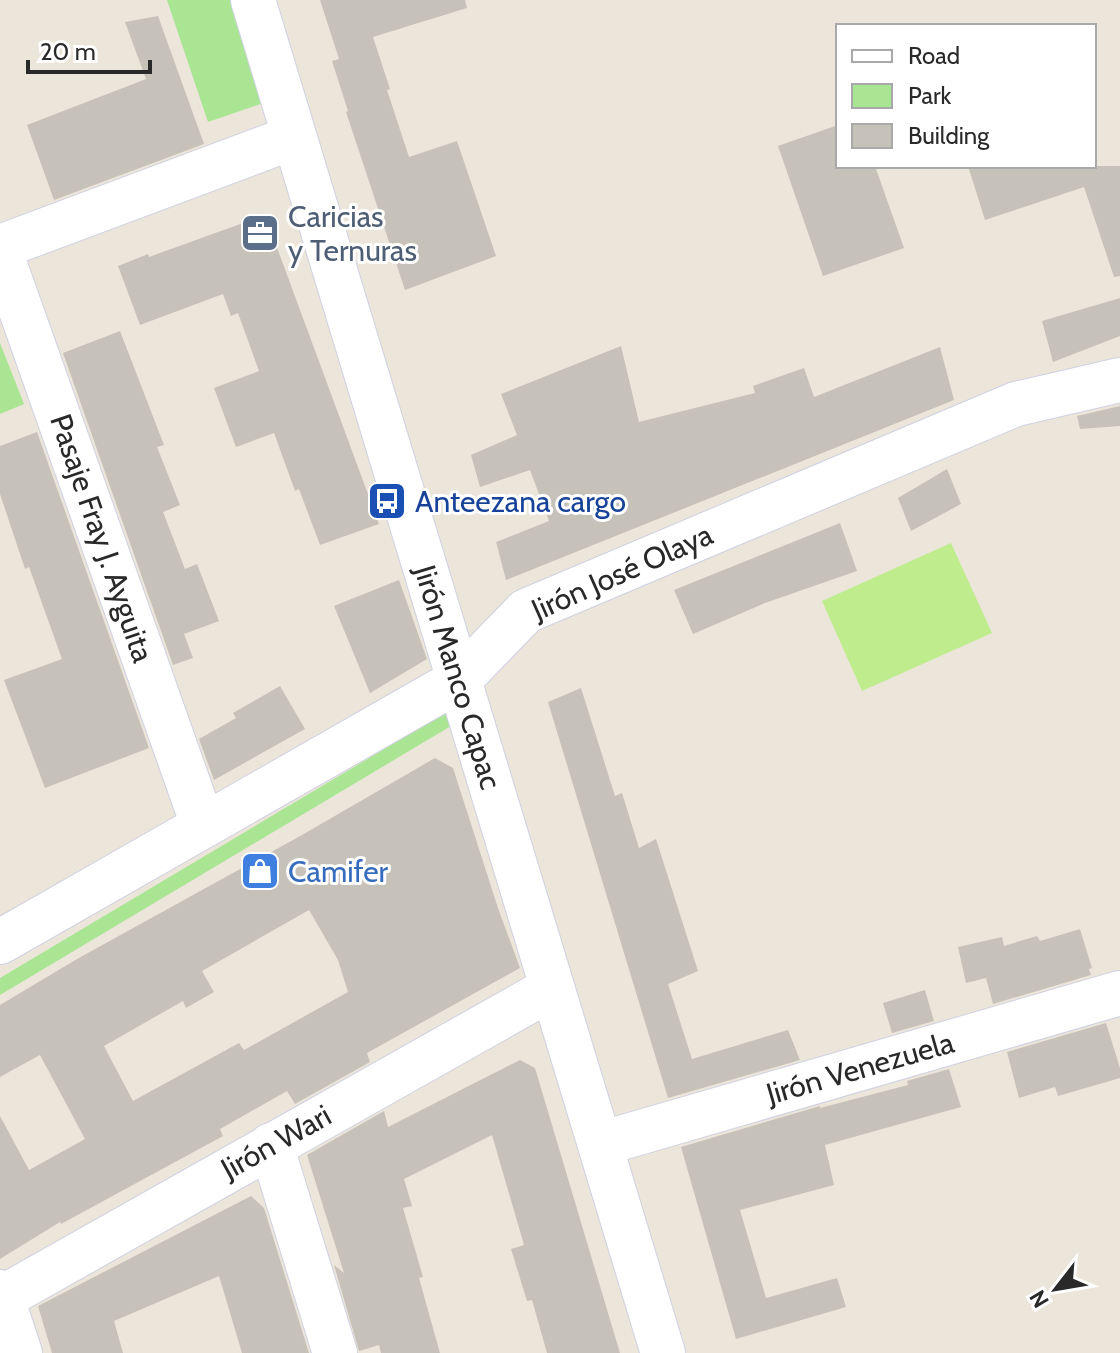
<svg xmlns="http://www.w3.org/2000/svg" width="1120" height="1353" viewBox="0 0 1120 1353" font-family="Cabin,sans-serif">
  <style>
    .green { fill: #aae593 }
    .pitch { fill: #bfed8e }
    .building { fill: #c7c2b9; fill-rule: evenodd }
    .lines { fill: none; stroke-linecap: round; stroke-linejoin: round }
    .minor-casing { stroke: #cfd1e3; stroke-width: 46 }
    .minor { stroke: #fff; stroke-width: 44 }
    .labels { text-anchor: middle; dominant-baseline: central; stroke-width: 6; stroke-linejoin: round; paint-order: stroke }
    .service-label { font-size: 30px; fill: #4e5e75; stroke: #fff; text-anchor: start }
    .transit-label { font-size: 30px; fill: #164399; stroke: #fff; text-anchor: start }
    .street-label { font-size: 30px; fill: #292929; stroke: #fff }
    .shop-label { font-size: 30px; fill: #366cbe; stroke: #fff; text-anchor: start }
  </style>
  <rect width="100%" height="100%" fill="#ece5da"/>
  <path class="green" d="M167,0H242L275,99L208,122Z
    M0,343L24,404L0,414Z
    M448,711L456,723L0,995V978Z"/>
  <path class="pitch" d="M951,543L992,633L862,691L822,601Z"/>
  <path class="building" d="M320,0H465L467,8L373,37L390,89L387,90L409,157L457,141L496,256L405,290L346,112L348,111L332,61L339,59Z
    M158,16L204,144L54,200L27,125L146,79L125,22Z
    M838,125V166H875L904,248L823,276L778,146Z
    M968,166H1120V276L1114,277L1084,187L985,220Z
    M265,215L379,524L320,545L299,489L295,491L274,433L236,447L214,388L259,371L238,313L231,316L223,294L140,325L118,266L148,254L149,257Z
    M1120,298V336L1053,362L1042,321Z
    M120,331L164,445L157,447L180,505L163,512L185,569L197,564L219,621L184,634L193,658L173,665L63,353Z
    M621,346L639,422L755,393L753,386L804,368L814,397L940,347L954,400L506,580L496,542L549,521L530,470L480,487L471,455L517,435L501,394Z
    M1120,406V426L1080,429L1077,416Z
    M37,432L149,748L45,788L4,680L62,659L29,567L25,569L0,494V446Z
    M947,469L961,504L911,531L898,498Z
    M840,523L857,571L765,603L693,634L674,590Z
    M399,580L427,659L370,693L334,606Z
    M280,686L305,729L214,780L199,739L236,718L233,713Z
    M581,688L615,796L622,793L639,848L656,839L698,971L668,984L692,1059L788,1030L800,1060L668,1098L548,702Z
    M435,758L453,768L498,908L520,968L367,1053L370,1062L295,1104L287,1091L220,1129L223,1136L61,1224L60,1222L0,1259V1116L29,1170L85,1139L40,1055L0,1077V1005L77,959L302,835ZM309,910L338,960L348,992L244,1050L239,1043L133,1101L104,1046L183,1001L186,1008L214,992L202,971Z
    M1080,929L1092,968L1089,969L1091,975L993,1004L986,978L966,983L958,947L1002,937L1004,946L1037,936L1040,941Z
    M925,990L934,1021L892,1033L883,1003Z
    M1106,1023L1120,1068V1078L1058,1096L1055,1087L1019,1098L1007,1052Z
    M520,1060L535,1068L620,1353H547L532,1300L527,1301L511,1249L524,1245L492,1135L404,1179L412,1206L403,1208L423,1277L419,1278L440,1353H381L379,1345L359,1351L334,1265L344,1273L307,1155L384,1111L388,1127Z
    M949,1069L961,1107L825,1145L834,1185L740,1210L766,1298L837,1278L846,1307L736,1339L681,1147L820,1106V1108L908,1085L907,1081Z
    M251,1196L264,1208L309,1353H242L219,1276L114,1321L123,1353H52L38,1306Z"/>
  <g class="lines">
    <g class="minor-casing">
      <path id="minor" d="M253,0L663,1353
        M0,247L294,137
        M0,251L203,825
        M0,942L459,680L526,611L1016,404L1120,380
        M600,1144L1120,993
        M271,1145L335,1353
        M0,1292L20,1353
        M0,1299L552,988"/>
    </g>
    <use href="#minor" class="minor"/>
  </g>
  <defs>
    <g id="office-square" transform="scale(2)"><rect x="-9" y="-9" width="18" height="18" rx="4" fill="#5c6f8a" stroke="#fff"/><path d="M-6-3h4V-5.5h4V-3h4V5H-6ZM-1-4.5V-3h2v-1.5ZM-6 0V1H6V0Z" fill="#fff"/></g>
    <g id="bus-square" transform="scale(2)"><rect x="-9" y="-9" width="18" height="18" rx="4" fill="#1a4fb4" stroke="#fff"/><path d="M-5-6H5V4H4V6H2V4H-2V6H-4V4H-5ZM-3.5-4V0h7V-4ZM-3.5 1.2v1.5H-2V1.2ZM2 1.2v1.5H3.5V1.2Z" fill="#fff"/></g>
    <g id="shop-square" transform="scale(2)"><rect x="-9" y="-9" width="18" height="18" rx="4" fill="#3f7fe0" stroke="#fff"/><path d="M-5-2.5h2.3a2.7 3.5 0 0 1 5.4 0H5L5.5 6h-11ZM-1.5-2.5h3a1.5 2.3 0 0 0-3 0Z" fill="#fff"/></g>
  </defs>
  <g fill-rule="evenodd">
    <use href="#office-square" x="260" y="233"/>
    <use href="#bus-square" x="387" y="501"/>
    <use href="#shop-square" x="260" y="871"/>
  </g>
  <g class="labels">
    <g class="service-label">
      <text x="288" y="216">Caricias<tspan x="288" dy="34">y Ternuras</tspan></text>
    </g>
    <g class="transit-label">
      <text x="415" y="501">Anteezana cargo</text>
    </g>
    <g class="street-label">
      <text transform="translate(102 538) rotate(71)">Pasaje Fray J. Ayguita</text>
      <text transform="translate(622 572) rotate(-24)">Jirón José Olaya</text>
      <text transform="translate(458 677) rotate(73)">Jirón Manco Capac</text>
      <text transform="translate(860 1068) rotate(-16)">Jirón Venezuela</text>
      <text transform="translate(276 1142) rotate(-29)">Jirón Wari</text>
    </g>
    <g class="shop-label">
      <text x="288" y="871">Camifer</text>
    </g>
  </g>
  <rect x="836" y="24" width="260" height="144" fill="#ffffff" stroke="#a9a9a9" stroke-width="2"/>
  <rect x="852" y="50" width="40" height="12" fill="#ffffff" stroke="#a9a9a9" stroke-width="2"/>
  <text x="908" y="64" font-size="24" fill="#292929">Road</text>
  <rect x="852" y="84" width="40" height="24" fill="#aae593" stroke="#a9a9a9" stroke-width="2"/>
  <text x="908" y="104" font-size="24" fill="#292929">Park</text>
  <rect x="852" y="124" width="40" height="24" fill="#c7c2b9" stroke="#a9a9a9" stroke-width="2"/>
  <text x="908" y="144" font-size="24" fill="#292929">Building</text>
  <g transform="translate(1056 1289) rotate(239)" stroke="#ffffff" stroke-width="6" paint-order="stroke">
  <path d="M0-6L14 30L0 20L-14 30Z" fill="#292929"/>
  <text y="-12" font-size="22" font-weight="bold" text-anchor="middle" fill="#292929">N</text>
  </g>
  <path d="M28 60v12h122v-12" fill="none" stroke="#292929" stroke-width="4"/>
  <text x="40" y="60" font-size="24" fill="#292929" stroke="#ffffff" stroke-width="6" paint-order="stroke">20 m</text>
</svg>
